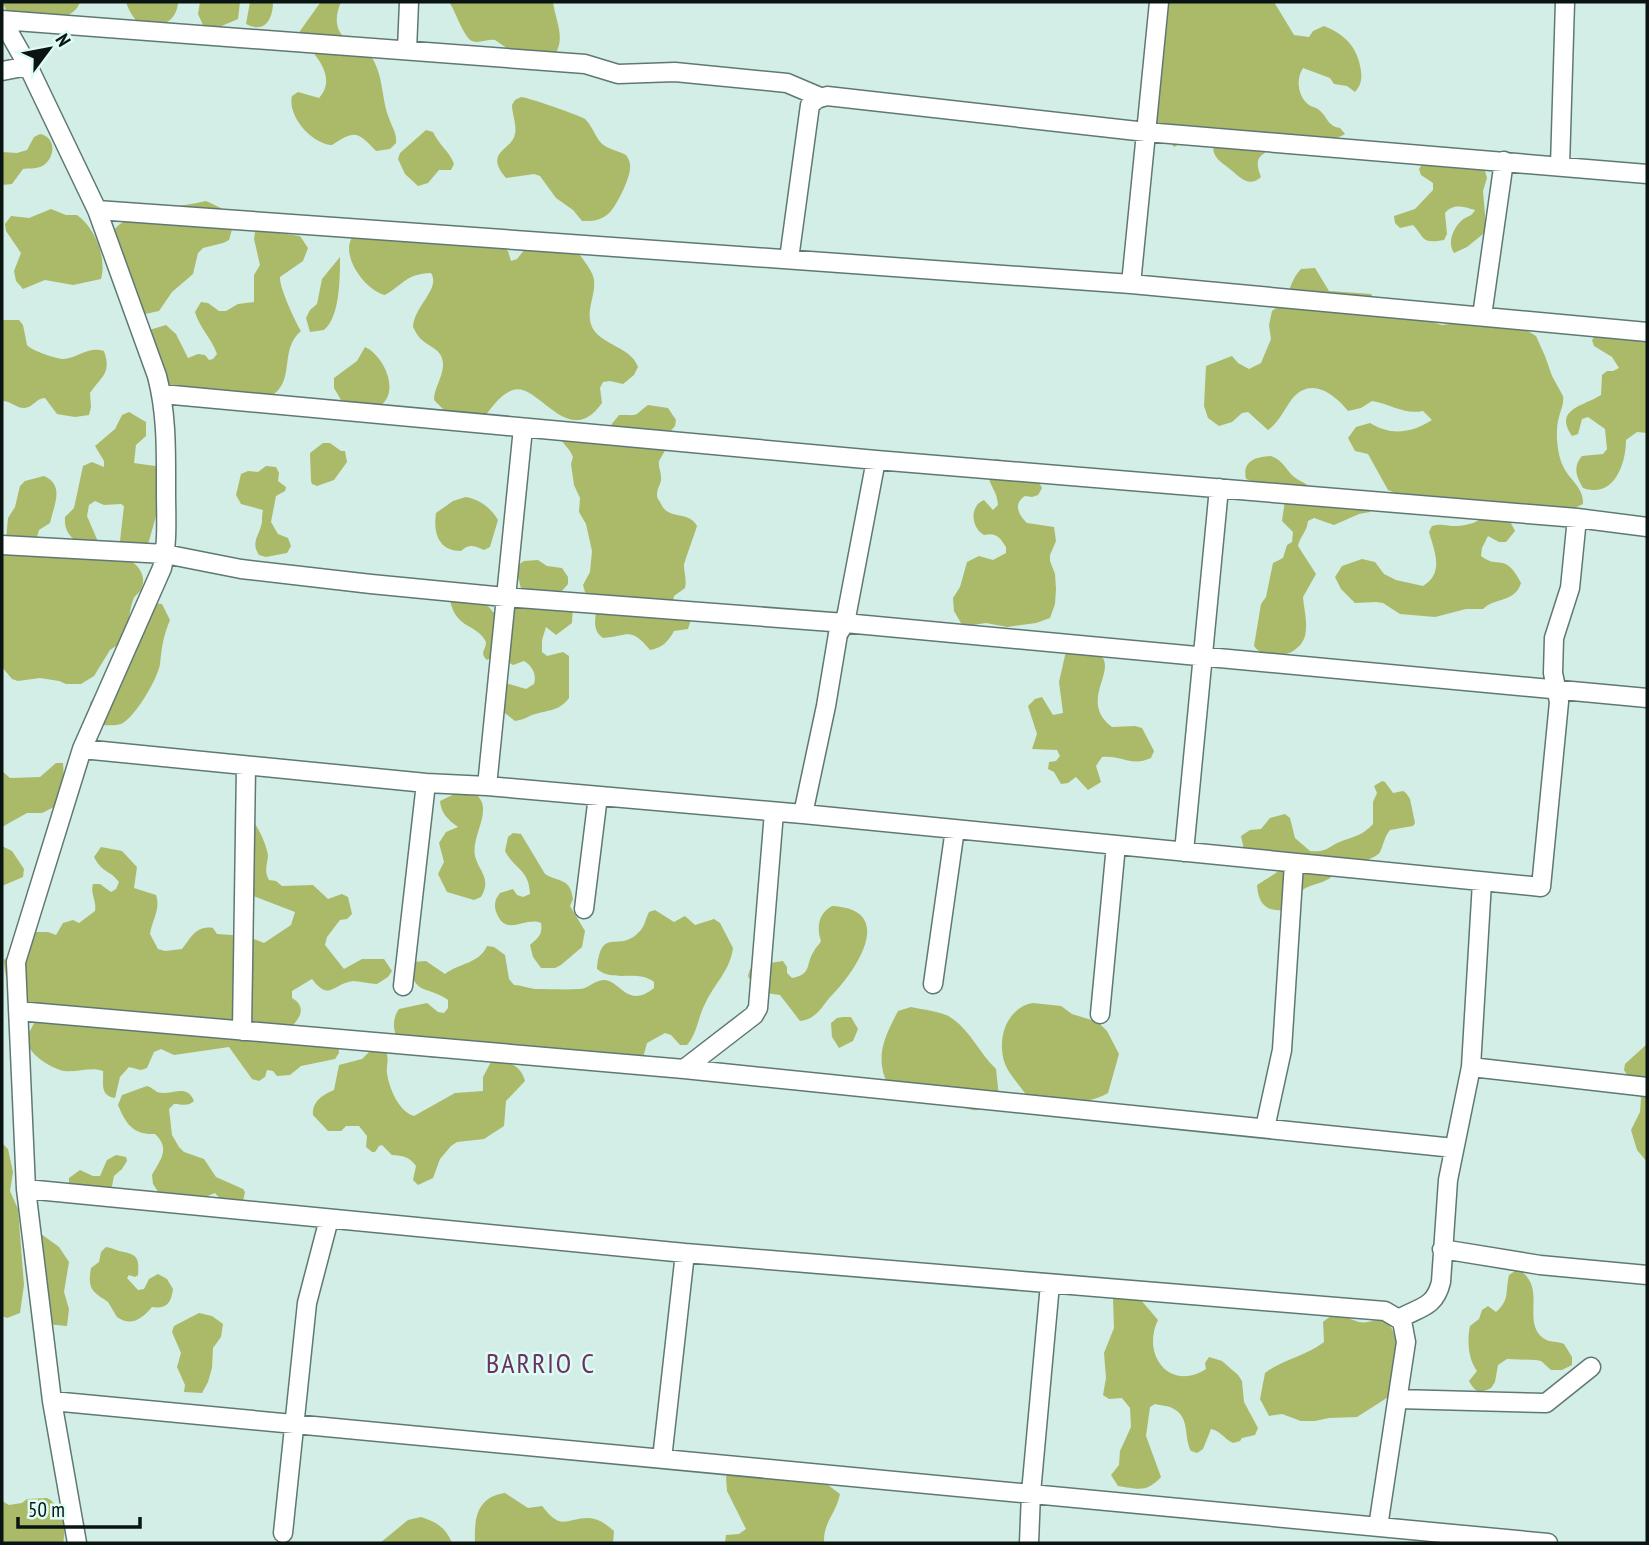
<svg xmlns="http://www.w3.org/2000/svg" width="1649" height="1545" viewBox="0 0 1649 1545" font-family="'PT Sans Narrow',sans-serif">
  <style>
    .forest { fill: #aaba69 }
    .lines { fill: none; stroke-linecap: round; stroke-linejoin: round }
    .minor-casing { stroke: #5f7873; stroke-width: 21 }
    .minor { stroke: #fff; stroke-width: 18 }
    .labels { text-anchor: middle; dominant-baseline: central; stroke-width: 5; stroke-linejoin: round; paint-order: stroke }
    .neighbourhood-label { font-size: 28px; letter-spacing: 2px; fill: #6a325f; stroke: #dffbf5 }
  </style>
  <rect width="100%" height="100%" fill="#d2eee7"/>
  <path class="forest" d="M2,2H80C71,28 29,15 8,13Z
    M126,2H178V4C175,21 165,26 149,25C143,25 142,25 138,22C132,17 128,8 126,2Z
    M200,2H240L238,19L217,28L203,25L198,14Z
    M250,2H273C273,19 265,34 246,24Z
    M341,2C335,16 334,29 347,41C354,47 365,47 370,55C384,74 381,98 389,118C392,128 397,132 396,143L390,149L376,151C357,131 355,130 332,145C312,144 287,116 292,96L298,92L319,98C338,77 315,53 299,38L300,31L320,3Z
    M449,2H553C555,19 566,38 555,54L511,51L495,40C487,39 479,44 472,41C464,38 455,10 449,2Z
    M1158,2H1274L1294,35L1309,37L1313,31L1324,26C1346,35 1358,48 1361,71C1362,80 1361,85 1355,92L1347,86L1334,84L1330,78L1303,68C1296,78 1297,96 1309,105C1312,107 1316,107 1319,110C1328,117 1327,126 1340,128L1345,134C1328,146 1263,141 1258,161C1257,166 1259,172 1261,177C1249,188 1241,178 1231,170C1223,163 1215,160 1213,149L1231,132C1207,119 1194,138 1174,147L1172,144H1164L1151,127Z
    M521,97C527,97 579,115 585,119C593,126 596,141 605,146C611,150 619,151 626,155C628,159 630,160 630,165C632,175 616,208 608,214C600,221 592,221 582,221L573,210L556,198L540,176L534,174L506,178C483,151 512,151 515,134C517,125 512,114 512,105L515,100Z
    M426,130L433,132C439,145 450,152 454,164L451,170H439L428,183L418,186L405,174L398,159L400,153Z
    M40,134C58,137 55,161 40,167C35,169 28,168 23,169L12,184L2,185V152L17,153L27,150L34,137Z
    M1423,163L1470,165L1485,171L1487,178L1483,191L1486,227L1483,234L1467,247L1454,253C1447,243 1453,229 1461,221C1467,215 1471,218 1475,210C1463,207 1454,203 1445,213L1447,234L1444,240C1421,244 1426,239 1413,225L1400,228L1395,223L1394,216L1415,209L1433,190V183L1421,175L1419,169Z
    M206,201L221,208L233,226L229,240L223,243L203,248L198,253L193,274L172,292L159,311L145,314L138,311L113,232C125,210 182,207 206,201Z
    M51,209L66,215H77C95,228 107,257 101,279L73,285L45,280L23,289L16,281L14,271L21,253L6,231L5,224L11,216L29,218Z
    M376,221L496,240L508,251L511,261L517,259L525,249L578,252C583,260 593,271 594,280C596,297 584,312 593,329C604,346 631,347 638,367L634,375L623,384L610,381L603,382L600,388L602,403C568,451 539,382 513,390C498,395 491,410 481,420L448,414L434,400C434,388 442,379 443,366C444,348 428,348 419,337C416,334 415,330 413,327C414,306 441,289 431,273C406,274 404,284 385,295C367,291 344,261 350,242C354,230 365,225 376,221Z
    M269,223L280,233L300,236L308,248L303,261L280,277C279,287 295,321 301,331C278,350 297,383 269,397L167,387L146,331L166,325L176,334L188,358L198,354L205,355L209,360L213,359L217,354C212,339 199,327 195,312L201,302L208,303L219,311H226L238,304L254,302V275L260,265L254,239L256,225Z
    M340,257C340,278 340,317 324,330L310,332L306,318L310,310L317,304L322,279Z
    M1315,268L1329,291L1371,294L1378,304L1442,325L1477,320L1518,325L1536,336L1545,356L1552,376L1563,396C1564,404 1561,409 1559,417C1555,430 1557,454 1563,466C1569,480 1584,487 1583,504L1571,510L1400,495L1388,490L1368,454L1355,451L1348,438L1356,427L1370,423C1391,436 1412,433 1432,420L1423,411C1404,415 1391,404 1372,401L1361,408L1348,411C1334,394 1311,376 1292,399C1283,411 1280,421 1268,430L1248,412L1242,413L1232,422L1219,426L1208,418L1204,406L1206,366L1232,356L1238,363L1249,369L1261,363L1271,339L1269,325L1272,311C1294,296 1286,285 1301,269Z
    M2,320H19L23,325L27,345C32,351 57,359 64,359C79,357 89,346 104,351C112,374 101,376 90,393L91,407L89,415L75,417L57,414L45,398C36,398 33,408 24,408C16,408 11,401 2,401Z
    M1596,335L1647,340V433L1637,432L1626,440C1626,464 1614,499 1583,488C1577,477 1572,468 1582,456L1603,454L1607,449L1605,429L1588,417L1582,419L1578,434L1572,436C1553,409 1584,406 1601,395L1602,375L1607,371H1613L1619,368L1612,357L1594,346L1592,340Z
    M365,347C383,355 401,391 380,406L341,400L334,388V378L357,361Z
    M648,405L668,408L676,420L675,426L666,436V449L659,461C658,467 661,471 661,477C662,483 657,488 657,494C657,500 659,499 661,504C669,521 689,510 697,526C695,533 685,560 684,565C684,574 687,580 685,588L674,596L673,602L692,616L688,629L674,631C668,642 662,648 650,650C630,626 629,636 603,638C589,628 598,614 597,600L585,592L583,585L590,572L592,551L586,524L579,512L580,498L574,485L571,464L573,457L570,451L561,440C577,421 585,422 607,430L619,415C641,415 632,417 648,405Z
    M129,412L146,422V436L136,445L134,463L162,467L160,502L149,541L146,545L119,550L124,506L121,504L104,505L95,501L89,505L87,516L99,544C115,551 150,564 142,587C140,594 135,594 133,600C129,611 129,623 127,633L153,603L162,604L170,620C163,637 162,646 160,664C158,678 135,718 121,724C115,726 105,725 98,725L89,714L90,703L103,684L122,642L110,650L94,676L81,684H66L59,681L40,678L18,681L12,679L2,667V545L6,540L8,518L15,507L20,486L25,481L44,476C65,485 54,505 50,523L39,530L37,537L42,540L81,545C70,537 64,531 65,517L74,508L83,466L92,462L104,467V461L95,446L115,429L122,415Z
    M323,443H330L341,451H345L347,462L334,480L317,486L312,484L311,481L310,453Z
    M1271,456C1284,460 1287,473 1297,479C1303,483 1307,483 1311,489L1369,505L1370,512L1359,514L1334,525L1314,518L1308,521C1307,532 1300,536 1298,546L1316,574L1303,597C1304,611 1308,621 1305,636C1299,657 1266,663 1254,646L1261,604L1266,597L1273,563L1283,558L1287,545L1292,542L1293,532L1282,521L1285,500L1266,485L1246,479C1242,461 1255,457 1271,456Z
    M996,459C1019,462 1032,466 1042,488L1038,495L1032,497L1025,496C1013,504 1018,514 1027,523L1054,527L1056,541L1050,555V561L1055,574L1056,589L1055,604L1050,618L1036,623L1007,627L986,623L966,626L961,623L954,611L953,598L960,587L967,562L979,556L993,560L1006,553V547C1000,537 996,532 984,535C971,528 969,506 984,500L993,510L998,505C997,486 984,485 990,462Z
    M266,466L276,467L279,473L278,481L286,487L285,491L276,496L271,522L278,534L288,538L291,546L287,553L266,557L259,555C250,542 260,535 262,522C262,518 262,514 263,510L241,504L236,495L241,474L248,471L258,472Z
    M466,497C479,499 491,508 498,520L490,547L484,550C475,546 469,543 461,551C439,551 433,534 436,513L453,501Z
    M1490,514L1509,519L1515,531L1506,542H1499L1488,536L1482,548L1481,556C1498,570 1505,551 1521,583C1515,603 1495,597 1483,609H1466L1435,617L1400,614L1383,603L1376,602L1355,603L1341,589L1335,577L1342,566L1362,559L1375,562L1384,574L1396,580L1423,586C1445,573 1434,550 1429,532L1432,526C1441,523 1447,526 1456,526C1469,526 1479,521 1490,514Z
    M538,560L547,566L562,568L568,577V584L561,592L573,605L572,623L556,635L546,627L542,640V652L547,656L563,652L569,656V698C559,712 546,710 532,715C526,718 522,720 515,721L501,710L505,685L509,684L526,689L534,684C537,674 532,666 524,661L513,665L496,655L487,660C479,653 486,650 486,642C477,623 456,630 450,600L482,599L493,612L512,611L521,589L517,572L518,565L524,561Z
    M1066,651L1093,654L1103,658C1113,676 1080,702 1112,727L1135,726L1142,728L1154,751L1151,758C1131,767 1122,755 1102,757L1096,766L1101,782L1088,790L1076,777L1068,783L1061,784L1054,772L1048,769L1049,762L1056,761L1060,756L1057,750L1032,749L1037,734L1028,706L1035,699L1042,697L1053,715L1063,713L1059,682Z
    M56,763H63L64,778L54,807L42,813H27L2,827V771L10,778L40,777Z
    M1382,781L1385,782L1393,793L1403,791L1406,793L1410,799L1415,823L1413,826L1390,830C1384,837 1384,844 1380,852C1377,859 1346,866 1337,869C1330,884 1316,882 1304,889C1296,894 1290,903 1283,910C1265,912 1258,902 1257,885L1282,869L1273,851L1260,857L1244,850L1241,836L1250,830L1261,829L1270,818L1285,814L1290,818L1295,838L1310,851C1328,853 1328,846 1342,841C1356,836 1363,835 1373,824V802L1377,793L1374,786Z
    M465,789C502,801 470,833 475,856C479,872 492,878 481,897L474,900L447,892L438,874L444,862L439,843L446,832L458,827C448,820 441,813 440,801Z
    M254,823C259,828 268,849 268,856C267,866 264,871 269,880L276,881L282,886L313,885L328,899L342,894L348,897L352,914L347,919L340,920L327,937L325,945L344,969L362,959H384L392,971L388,977L377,984C369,984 360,981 353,981C332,984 330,1002 312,979L292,991V998C309,1008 298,1021 287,1031L338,1045L339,1053L335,1059L301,1066L290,1075L277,1076L273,1071L267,1070L265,1077L259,1081L252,1079L229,1047L174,1055L161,1049L154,1052L147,1068L141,1070L129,1067L120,1077L115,1098C99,1095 104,1083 103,1071C91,1066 77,1073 64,1071C48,1067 26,1053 25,1035L30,1031L36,1019C16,999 5,989 4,960L34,932H48L56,935L63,923L73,920L79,923L95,911C97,901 90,894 93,884H100L111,892L116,889L119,882C110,870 102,873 94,857L101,847L122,851L137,867L134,888L156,895C161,909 152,920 150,934L158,949L165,951L182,949C191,938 196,925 213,928L217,934L246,936L264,943L291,925L295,912L251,895Z
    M513,833L521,834L545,874C559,883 570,877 573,899L570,906L585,931L582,947L561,965L555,968H541L533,957L530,945C538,938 543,934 541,923C526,916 508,936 498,916C495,910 494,906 496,899L500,893L513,889L517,895L523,897L530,894C529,869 515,870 505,851L508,837Z
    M2,846L12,851L24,869L23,877L2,886Z
    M832,906C896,909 858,968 833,994C822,1005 818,1019 800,1021L780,995C761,992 758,995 748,976L750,969L763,964L783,961L787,967V973L792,978C813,974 805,964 814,951C816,947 819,945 821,941C816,927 819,913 832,906Z
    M655,910L674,922L685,916L695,925L714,919L720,923L733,948C730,971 714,984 705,1004C698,1017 697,1034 687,1045H680L671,1035L665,1033L647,1043L643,1058L446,1054L433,1058L406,1052C395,1039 389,1023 399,1009L427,1003L438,1012L444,1013L448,1008V1000C430,986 409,995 412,962L426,961L445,974C459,963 479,964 487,946L494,947L505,955L509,979L514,985C521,985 528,988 535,989C549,989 566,990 579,989C588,989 596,979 605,980C621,982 628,1009 654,988V982C637,969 614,983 597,969C601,925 618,953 638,933C645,927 645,920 649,912Z
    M1033,1003L1061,1006L1072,1014L1098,1022L1107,1031L1119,1054L1108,1093C1084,1107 1057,1101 1030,1100C1023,1089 1010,1076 1005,1064C996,1039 1007,1007 1033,1003Z
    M911,1007C923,1010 943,1011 953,1019C971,1032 980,1054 996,1069L999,1097C988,1109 974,1116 960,1104L889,1087C874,1058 884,1038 898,1011Z
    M843,1017H851L858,1029L853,1041L839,1048L832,1037L831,1023L837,1018Z
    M1647,1044V1162L1637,1150L1631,1130L1640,1112L1641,1098L1624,1070L1625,1064Z
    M372,1049L385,1050C390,1059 386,1064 387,1073C389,1088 399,1112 414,1116L455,1093L483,1091V1077L492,1060C507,1060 521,1065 525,1081L506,1101L504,1126L484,1139L457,1142L451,1146L440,1159L433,1178L418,1185L413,1180L416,1166C409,1156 403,1156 392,1155L382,1145L379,1146L375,1152H372L366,1147L367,1136L359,1126H346L341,1131H328L313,1115C312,1101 323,1095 334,1090L339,1065L362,1059Z
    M147,1086C151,1087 154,1090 157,1092C171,1097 186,1082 194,1101C188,1107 182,1104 174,1104L169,1109L172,1135L179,1147L184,1152L204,1159L216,1177L243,1189L245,1192L242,1206L222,1201L215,1193L203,1198H162L153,1184L152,1175C160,1160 171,1149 155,1134C133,1135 126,1124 118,1105L122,1095Z
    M2,1143L8,1149L13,1172L10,1191L18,1209L24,1285L20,1313L7,1318L2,1316Z
    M116,1155L126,1157L127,1161L122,1169L114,1176L112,1186L108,1192L69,1186V1178L80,1170L93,1176H100L107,1160Z
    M37,1231L59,1247L69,1262L64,1292L69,1309L67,1326L46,1324Z
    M106,1247C113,1248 117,1251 124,1252C139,1255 139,1261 138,1275L135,1277L129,1275L127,1278L138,1290L144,1289L149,1279L158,1274L167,1279L173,1289C171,1304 166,1309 152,1307C142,1319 131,1327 117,1317L108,1302C93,1292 87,1290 91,1268L99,1262L101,1252Z
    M1518,1269C1548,1287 1521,1321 1543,1338C1550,1343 1557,1341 1564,1344L1572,1357V1365L1562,1370H1551L1541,1361L1536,1360L1507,1359L1498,1365L1495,1382L1491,1388C1479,1394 1475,1392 1469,1381L1477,1371C1468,1359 1467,1340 1470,1326L1479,1319L1482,1310L1488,1306L1496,1312C1510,1300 1505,1292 1509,1275Z
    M1126,1296L1140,1299L1158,1320C1141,1355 1170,1392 1206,1369L1205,1363L1209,1357L1222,1361L1238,1375L1242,1381L1244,1402L1258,1428L1255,1435L1242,1438L1240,1441L1233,1443C1224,1439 1221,1431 1211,1429L1203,1449L1197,1453L1191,1451C1183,1436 1191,1417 1172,1408C1167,1405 1161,1406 1155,1404L1150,1407L1146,1436L1161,1477C1146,1493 1139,1489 1118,1486L1111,1475L1119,1465L1120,1451L1131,1427L1130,1408L1122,1398L1109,1399L1103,1395L1106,1378L1104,1353L1114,1328L1113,1299Z
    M199,1313L212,1316L223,1324L221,1337L213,1348L212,1368L208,1382L202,1393L184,1392L185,1385L177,1367L181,1353L172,1332L174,1326Z
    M1333,1314C1345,1315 1349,1319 1359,1322C1367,1324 1374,1319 1382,1321C1404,1325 1395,1378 1393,1394L1357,1417L1329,1418L1315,1421H1301L1282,1414L1269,1416L1260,1399L1265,1373C1284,1359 1304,1357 1324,1342L1323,1322Z
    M735,1467L763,1469L787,1481L828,1485L840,1494C836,1514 823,1522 824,1543H725L726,1535L739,1534L746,1529L727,1491L726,1477Z
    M505,1493L528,1508L542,1506C562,1531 563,1519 588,1518C599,1518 607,1525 614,1531L613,1543H475C474,1518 477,1497 505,1493Z
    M47,1498C62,1505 67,1529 63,1543H2V1501L9,1505L22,1503L27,1499Z
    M421,1517C437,1522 446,1528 452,1543H380L408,1520Z"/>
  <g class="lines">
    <g class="minor-casing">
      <path id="minor" d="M2,20L28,66L97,210L157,376C167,414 166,453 166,491C166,517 168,543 162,568L82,749L16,962L26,1189L52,1401L77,1543
        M2,20L585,64L618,74L675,72L787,83L820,97
        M407,50L409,2
        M2,71L28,66
        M1560,166L1565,2
        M97,210L1131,284L1647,332
        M789,259L810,105L817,99L827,96L1146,132L1647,174
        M1131,284L1159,2
        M1482,316L1504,161
        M162,394L876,460L1577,518L1647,527
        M2,545L165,554L241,569L371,584L505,597L845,623L1647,698
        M82,749L426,783L487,786L803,814L1541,887L1559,702L1553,673L1554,638L1570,588L1577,518
        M487,786L523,428
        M803,814L826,706L838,634L845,623L876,460
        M1184,852L1219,488
        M584,909L598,796
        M933,984L955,829
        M403,986L426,783
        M18,1011L684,1069L1454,1148
        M1100,1014L1116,845
        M242,1031L246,766
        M1471,1067L1647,1087
        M684,1069L754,1015L758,1008L774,812
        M1265,1128L1282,1050L1294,863
        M26,1189L685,1253L1385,1311L1402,1321L1406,1342L1378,1527
        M1442,1249L1540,1265L1647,1275
        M1400,1318C1421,1307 1435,1307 1441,1282L1448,1180L1471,1067L1482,882
        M1398,1399L1546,1403L1591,1367
        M52,1401L1548,1543
        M662,1459L685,1253
        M283,1533L307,1303L329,1219
        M1029,1543L1031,1493L1050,1284"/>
    </g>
    <use href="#minor" class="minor"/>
  </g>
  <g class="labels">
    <g class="neighbourhood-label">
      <text x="541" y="1362">BARRIO C</text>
    </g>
  </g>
  <rect width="1649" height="1545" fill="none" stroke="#0a1412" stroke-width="7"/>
  <g transform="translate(49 49) rotate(58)" stroke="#dffbf5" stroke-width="5" paint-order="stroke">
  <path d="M0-5L12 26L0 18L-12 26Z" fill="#0a1412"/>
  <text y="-10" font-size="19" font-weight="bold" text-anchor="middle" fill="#0a1412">N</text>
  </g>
  <path d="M18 1517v10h122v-10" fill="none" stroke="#0a1412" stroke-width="3.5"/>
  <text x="28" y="1517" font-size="21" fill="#0a1412" stroke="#dffbf5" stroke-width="5" paint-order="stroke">50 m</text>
</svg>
